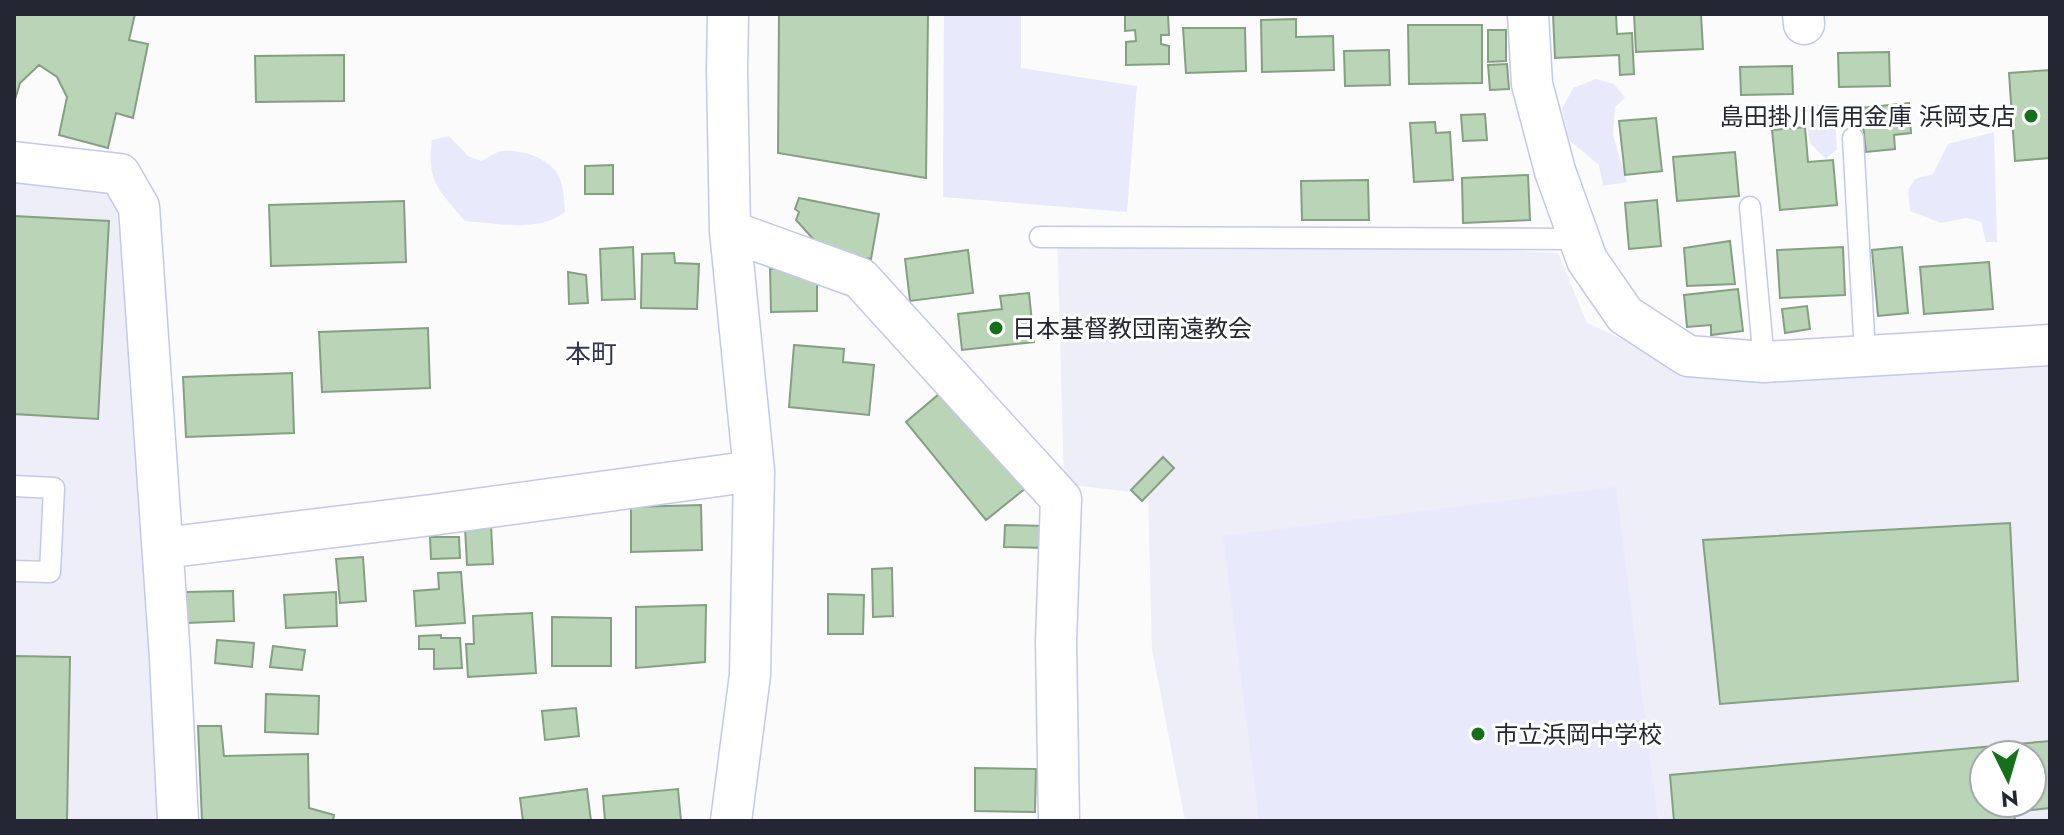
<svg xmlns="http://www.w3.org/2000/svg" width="2064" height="835" viewBox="0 0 2064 835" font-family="Jost,'Noto Sans JP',sans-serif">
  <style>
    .built { fill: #edeef7; fill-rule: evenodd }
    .green { fill: #e8eafb }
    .building { fill: #b9d4b7; stroke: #859f83; stroke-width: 2; fill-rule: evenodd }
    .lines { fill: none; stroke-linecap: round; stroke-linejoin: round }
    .service-casing { stroke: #c4c8ec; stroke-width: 23 }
    .minor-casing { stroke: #c4c8ec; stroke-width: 43 }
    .service { stroke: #fff; stroke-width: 20 }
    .minor { stroke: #fff; stroke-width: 40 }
    .poi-dot { fill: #166f1a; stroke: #fff; stroke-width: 3 }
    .labels { text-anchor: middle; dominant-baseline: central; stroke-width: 6; stroke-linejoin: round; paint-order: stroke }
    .poi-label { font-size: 24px; fill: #242633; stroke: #fff; text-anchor: start }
    .neighbourhood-label { font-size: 26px; fill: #333552; stroke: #fff }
  </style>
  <rect width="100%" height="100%" fill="#fbfbfb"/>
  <path class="built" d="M14,170L125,182L177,821H14Z
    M1057,227L1558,253L1587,323L1693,371L2050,363V821H1185L1152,649L1148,494L1064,484ZM1984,755H2032V803H1984Z"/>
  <path class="green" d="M944,14H1021V68L1137,86L1127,212L943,197Z
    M1596,79L1614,84L1625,98L1615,107L1613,135L1627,182L1603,186L1599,165L1569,140L1562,109L1573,88Z
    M1826,104L1835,117L1837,149L1826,159L1810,143L1807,124L1797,116L1798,106Z
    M1994,132L1997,242H1986L1981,222L1966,218L1941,223L1910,211L1908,190L1915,179L1933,174L1948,144Z
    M449,136L468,156L481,161C486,159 492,154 498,152C516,147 547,157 557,173C564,184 564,199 565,212C537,233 498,223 465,221C440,191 426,182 432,140Z
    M1616,487L1658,821H1259L1223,536Z"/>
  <path class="building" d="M14,14H135L129,40L148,44L133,118L116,113L108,148L59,135L67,97L57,77L39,65L20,83L14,103Z
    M779,14H928L926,178L778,153Z
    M1125,14H1168L1169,35H1161V44L1169,46V64L1126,65V42L1136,41L1135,30L1125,31Z
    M1553,14H1616L1617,34L1632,33L1634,74L1620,75L1619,55L1555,58Z
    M1634,14H1701L1703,49L1636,52Z
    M1296,19V37L1333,36L1334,70L1262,72L1261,20Z
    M1408,25H1482V83L1409,84Z
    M1183,28H1245L1246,71L1186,73Z
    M1488,30H1506V61L1488,62Z
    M1389,50L1390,85L1345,86L1344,51Z
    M1889,52L1890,86L1839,87L1838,53Z
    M344,55V101L256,102L255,56Z
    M1507,64L1509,89L1490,90L1488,65Z
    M1792,66L1793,94L1741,95L1740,67Z
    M2050,70V158L2015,161L2009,73Z
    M1909,103L1911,133L1894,135L1895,149L1866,152L1861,108Z
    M1485,114L1487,140L1463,141L1461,115Z
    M1656,118L1662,171L1625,175L1619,121Z
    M1435,122L1436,133L1450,132L1453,180L1414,182L1410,123Z
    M1805,127L1808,162L1833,160L1837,205L1780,210L1772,130Z
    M1735,152L1739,196L1677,201L1673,157Z
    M613,165V194H585V166Z
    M1528,175L1530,220L1463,223L1462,178Z
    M1368,180L1369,220H1302L1301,181Z
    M799,198L879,214L871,259L825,252L796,220L799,212L795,209Z
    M1657,200L1661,246L1629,249L1625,203Z
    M404,201L406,262L271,266L269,205Z
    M14,216L109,221L98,419L14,414Z
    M1730,241L1735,284L1687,286L1684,248Z
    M633,247L635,299L602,300L600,249Z
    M1843,247L1845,295L1780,298L1777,250Z
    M1902,247L1908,313L1878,316L1872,250Z
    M968,250L973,293L910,301L905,259Z
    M674,253L675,263L699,264L697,309L641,308L642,254Z
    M1989,262L1993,309L1924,314L1920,267Z
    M817,268V311L771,312L770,269Z
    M568,272L586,275L588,303L569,304Z
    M1738,289L1743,331L1711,335V325L1687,327L1684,295Z
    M1029,293L1034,342L962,350L958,314L1002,309L1000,296Z
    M1807,306L1810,329L1785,333L1782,309Z
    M428,328L430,388L322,392L319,332Z
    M794,345L844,349L843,362L874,365L869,415L789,407Z
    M292,373L294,433L186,437L183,377Z
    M945,389L1026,488L986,520L906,422Z
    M1163,457L1174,468L1142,501L1131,490Z
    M701,505L702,550L631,552V507Z
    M2010,523L2018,681L1720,704L1703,540Z
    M491,525L493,564L467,565L465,527Z
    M1005,525L1046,526L1045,548L1004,547Z
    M430,537H459L460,558L431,559Z
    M363,557L366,601L340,603L336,559Z
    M892,568L893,616L873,617L872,569Z
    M461,572L465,623L416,626L414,591L439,589L438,573Z
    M233,591L234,621L187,623L185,592Z
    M336,592L337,626L286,628L284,595Z
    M828,594L864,595L863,634H828Z
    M706,605L705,662L636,668V607Z
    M532,613L536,673L468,677L466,644H474L473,616Z
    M552,617L611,618V666H552Z
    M441,635V638H460L462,668L434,669V649H419V636Z
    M217,640L254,643L252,667L215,663Z
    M273,646L305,650L302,670L270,667Z
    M14,656L70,657L67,821H14Z
    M266,694L319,696L318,734L265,732Z
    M576,708L579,736L545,740L542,711Z
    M198,726H221L224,756L308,754L309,808L334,815L333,821H202Z
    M2050,741V808L2014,812L2015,821H1674L1670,775ZM1984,755H2032V803H1984Z
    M975,768L1036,769L1035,812L975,811Z
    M587,789L591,821H523L520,798Z
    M678,789L681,821H605L603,796Z"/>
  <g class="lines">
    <g class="service-casing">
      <path id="service" d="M1853,138L1865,354
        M1750,207L1764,362
        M1040,237L1579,239
        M14,486L54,488L50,572L14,571"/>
    </g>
    <g class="minor-casing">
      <path id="minor" d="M728,14L727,70L730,231L754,471L750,675L731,821
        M1528,14L1532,84L1555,171L1587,260L1625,315L1688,356L1764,362L2050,345
        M1803,14L1804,24
        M14,162L120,174L139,207L170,658L178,821
        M730,231L860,278L1061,499L1056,642L1059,821
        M163,548L432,515L754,471"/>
    </g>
    <use href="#service" class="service"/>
    <use href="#minor" class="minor"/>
  </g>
  <g class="poi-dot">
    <circle cx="2031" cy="116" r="8"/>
    <circle cx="996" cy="328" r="8"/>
    <circle cx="1478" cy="734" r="8"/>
  </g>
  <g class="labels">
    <g class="poi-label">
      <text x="2015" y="116" text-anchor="end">島田掛川信用金庫 浜岡支店</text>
      <text x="1012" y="328">日本基督教団南遠教会</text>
      <text x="1494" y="734">市立浜岡中学校</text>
    </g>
    <g class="neighbourhood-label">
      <text x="591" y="354">本町</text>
    </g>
  </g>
  <rect width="2064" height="835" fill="none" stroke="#242633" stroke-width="32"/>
  <g transform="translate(2008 779) rotate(175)"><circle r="38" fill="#ffffff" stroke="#a7a8ad" stroke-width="2"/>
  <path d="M0-6L14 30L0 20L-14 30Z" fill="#166f1a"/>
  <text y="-12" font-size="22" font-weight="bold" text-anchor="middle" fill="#242633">N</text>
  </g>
</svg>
